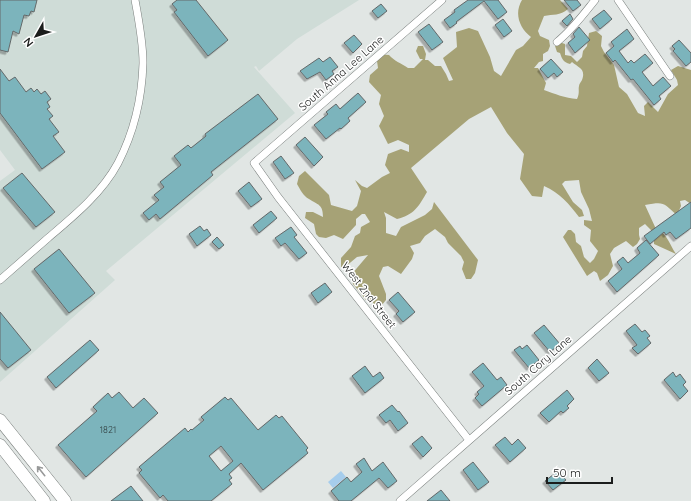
<svg xmlns="http://www.w3.org/2000/svg" width="691" height="501" viewBox="0 0 691 501" font-family="Quicksand,sans-serif">
  <style>
    .built { fill: #cfdcd7 }
    .forest { fill: #a6a276 }
    .water { fill: #a6cdec }
    .building { fill: #7bb4bc; stroke: #64696a; fill-rule: evenodd; filter: url(#shadow) }
    .lines { fill: none; stroke-linecap: round; stroke-linejoin: round }
    .minor-casing { stroke: #797e7c; stroke-width: 8 }
    .primary-casing { stroke: #797e7c; stroke-width: 13 }
    .minor { stroke: #fff; stroke-width: 7 }
    .primary { stroke: #fff; stroke-width: 12 }
    .oneway { stroke: #989999 }
    .labels { text-anchor: middle; dominant-baseline: central; stroke-width: 3; stroke-linejoin: round; paint-order: stroke }
    .number-label { font-size: 9px; fill: #334344 }
    .street-label { font-size: 11px; fill: #1b1d1c; stroke: #fff }
  </style>
  <defs>
    <filter id="shadow"><feDropShadow dx="-2.5" dy="2.5" stdDeviation="0" flood-color="#0004"/></filter>
  </defs>
  <rect width="100%" height="100%" fill="#e1e6e4"/>
  <path class="built" d="M0,0H359L297,39L259,71L256,66L254,67L295,113L106,271L115,280L0,382V181L15,170L0,150Z"/>
  <path class="forest" d="M522,0H560L568,9C560,16 553,14 544,16L538,31L540,36L549,40L550,46L548,51L543,54V61L539,62L534,68H538L546,83L544,90C555,94 565,98 577,99C580,92 578,90 579,86C579,84 581,82 582,80C586,69 579,68 572,62L570,64C563,62 562,59 560,53L557,52L555,46L558,43H562L565,44V55L571,56L577,62L582,57L583,51L587,46L589,33L596,31L602,36L601,46L604,52L614,65L619,87L627,94L638,113L645,116L644,106L648,102L658,112L668,94L678,85L677,80L671,70L678,66L691,70V204L685,200L680,201L681,206L677,215C663,203 665,201 645,205L656,229C668,234 669,244 676,254L654,244V233L645,224L639,228V235L640,239L637,244L633,247L626,241L614,248L610,254L613,266L608,275L600,281L597,273L594,271L587,276L563,237L568,230H571L575,234L576,242L581,246L584,257L590,263L594,259L598,251L590,241L591,230L584,225V220L592,221L589,209L581,192L579,180L565,181L562,184L573,202L582,210L584,216L579,217C569,204 560,193 544,186L542,197L532,196L520,179L524,154L507,133L491,107L469,119L411,168L427,192C419,206 414,215 397,219L384,212L386,218V233L396,236L401,227L425,215L432,209L434,202L478,260L475,273L471,279H466L462,269L464,262L461,256L448,243L445,237L435,229L425,236L420,243L410,246L414,253L412,259L401,274L388,266L383,267L379,276L386,294V300L381,306V315L377,313L372,300H366L353,284L351,275L368,255L357,257L345,267H341V258L351,247L355,236L360,233L361,227L370,222L365,214H362L356,219V225L343,239L334,235L326,238L319,237L316,234L314,224L305,218L306,212H313L323,217C323,204 318,205 309,199C303,196 300,189 297,184L299,176L305,171L329,195L331,205L352,211L357,206L361,191L355,180L362,186L367,188L382,177L390,173L385,165L388,154L401,149L409,152V145L398,140L388,144L379,126L384,116L379,104L381,95L369,82L370,75L378,68L376,54L389,55C394,61 401,63 408,68H414L423,59H420L416,51L418,46H423L426,54L425,60H428L435,66H441L446,74L449,81L453,80L443,58L457,47L456,32L469,28L478,31L490,57L494,71L501,76L516,50L523,46L531,37C519,28 514,13 522,0Z"/>
  <path class="water" d="M341,471L346,477L333,488L328,482Z"/>
  <path class="building" d="M0,0H37L34,12L31,11L29,16L24,15L19,34L13,31L8,52L0,50Z
    M177,0H196L228,40L208,56L174,12L177,10L172,4Z
    M468,0H498L507,12L498,19L484,1L456,22L457,23L450,28L444,20L455,12L454,10Z
    M564,0H577L581,5L573,11Z
    M381,4L387,11L378,18L372,11Z
    M604,10L612,19L600,29L592,19Z
    M570,14L573,19L567,26L562,21Z
    M503,19L512,31L504,37L495,25Z
    M429,24L443,42L432,50L418,32Z
    M579,27L590,40L575,53L568,43L575,37L573,34Z
    M627,29L634,39L619,51L628,63L631,60L634,63L645,54L653,63L642,72L653,86L663,77L671,86L659,96L661,99L654,105L633,79L631,80L615,60L613,62L606,53L614,46L611,42Z
    M354,35L362,44L353,53L344,43Z
    M679,40L691,53V62L686,66L673,51L675,49L672,46Z
    M330,57L338,67L332,71L334,74L326,80L320,72L307,79L300,71L319,58L323,62Z
    M551,59L563,72L557,77L554,73L548,78L540,69Z
    M0,69L9,81L15,77L26,92L31,88L34,92L37,89L41,94L45,91L51,99L47,102L50,107L47,109L53,116L49,119L59,132L53,136L65,152L42,169L0,113Z
    M358,93L366,102L348,118L350,121L341,129L340,128L326,139L314,125L328,114L326,112L336,104L340,109Z
    M258,94L278,119L211,172L213,175L160,219L156,214L149,220L143,213L159,200L154,195L164,187L160,182L181,165L174,156L188,145L191,148L206,136L205,134Z
    M305,137L323,157L314,166L296,145Z
    M281,156L294,173L285,179L273,162Z
    M22,173L55,212L36,227L3,188Z
    M249,182L262,199L251,207L238,191Z
    M691,202V228L676,239L670,232L666,235L664,232L650,244L644,236Z
    M271,211L277,218L259,233L253,225Z
    M200,226L204,231L207,229L211,235L197,246L189,234Z
    M291,227L297,235L294,237L307,253L299,259L285,243L281,246L275,238Z
    M217,237L224,245L219,249L212,242Z
    M646,240L659,255L617,292L608,281L622,269L617,262L623,257L628,263L640,253L637,248Z
    M59,249L95,293L69,313L34,269Z
    M325,283L332,292L318,303L311,293Z
    M398,292L415,312L403,322L396,314L399,311L389,300Z
    M0,312L31,350L8,368L0,359Z
    M635,324L642,332L645,330L650,336L647,338L651,343L638,354L632,348L637,345L626,331Z
    M544,325L560,344L550,352L534,333Z
    M90,340L99,350L56,388L47,377Z
    M527,345L539,360L529,368L514,350L520,346L522,349Z
    M597,359L609,373L599,381L588,368Z
    M483,363L497,380L501,377L507,385L482,406L475,398L479,394L477,392L484,386L472,372Z
    M365,366L373,377L380,372L384,378L365,393L352,376Z
    M673,372L676,377L680,374L686,382L683,385L688,391L680,399L664,380Z
    M567,390L574,399L567,406L569,408L563,413L561,411L549,422L540,413Z
    M119,392L133,408L144,398L158,413L86,477L58,445L97,411L93,407L108,393L112,398Z
    M225,397L228,400L231,398L258,430L276,415L279,418L282,416L308,448L306,450L308,453L263,490L241,463L229,474L232,478L229,480L232,484L211,501H168L163,495L160,498L139,473L142,470L139,467L185,428L188,432L191,429L192,430L204,420L201,417ZM221,446L233,461L221,471L209,456Z
    M392,405L398,412L399,411L408,423L398,431L390,420L386,423L379,415Z
    M422,436L432,448L423,457L412,444Z
    M505,437L512,445L518,439L526,448L510,462L495,445Z
    M364,458L372,471L383,462L397,481L388,488L379,478L351,501H339L331,491L347,477L351,482L362,472L356,464Z
    M473,462L489,482L478,490L463,470Z
    M558,471L566,480L553,490L545,481Z
    M131,486L143,501H111Z
    M441,490L450,501H427Z"/>
  <g class="lines">
    <g class="minor-casing">
      <path id="minor" d="M442,0L254,163L278,197L469,440
        M618,0L670,76
        M557,42C572,30 583,15 595,0
        M0,280C16,266 32,252 48,238C74,216 102,193 118,163C134,132 142,98 143,63C143,42 139,21 135,0
        M400,501L691,246"/>
    </g>
    <g class="primary-casing">
      <path id="primary" d="M0,420L65,501
        M0,445L44,501"/>
    </g>
    <use href="#minor" class="minor"/>
    <use href="#primary" class="primary"/>
  </g>
  <defs><path id="oneway-shaft" d="M-6 0H5M1.5-3L5.5 0L1.5 3" fill="none" stroke-width="1.6" stroke-linecap="round" stroke-linejoin="round"/></defs>
  <use class="oneway" href="#oneway-shaft" transform="translate(41 471) rotate(-129)"/>
  <g class="labels">
    <g class="number-label">
      <text x="108" y="429">1821</text>
    </g>
    <g class="street-label">
      <text transform="translate(341 73) rotate(-41)">South Anna Lee Lane</text>
      <text transform="translate(369 295) rotate(52)">West 2nd Street</text>
      <text transform="translate(538 365) rotate(-41)">South Cory Lane</text>
    </g>
  </g>
  <g transform="translate(36 36) rotate(231)" stroke="#ffffff" stroke-width="3" paint-order="stroke">
  <path d="M0-3L7 15L0 10L-7 15Z" fill="#1b1d1c"/>
  <text y="-6" font-size="11" font-weight="bold" text-anchor="middle" fill="#1b1d1c">N</text>
  </g>
  <path d="M547 477v6h65v-6" fill="none" stroke="#1b1d1c" stroke-width="2"/>
  <text x="553" y="477" font-size="12" fill="#1b1d1c" stroke="#ffffff" stroke-width="3" paint-order="stroke">50 m</text>
</svg>
